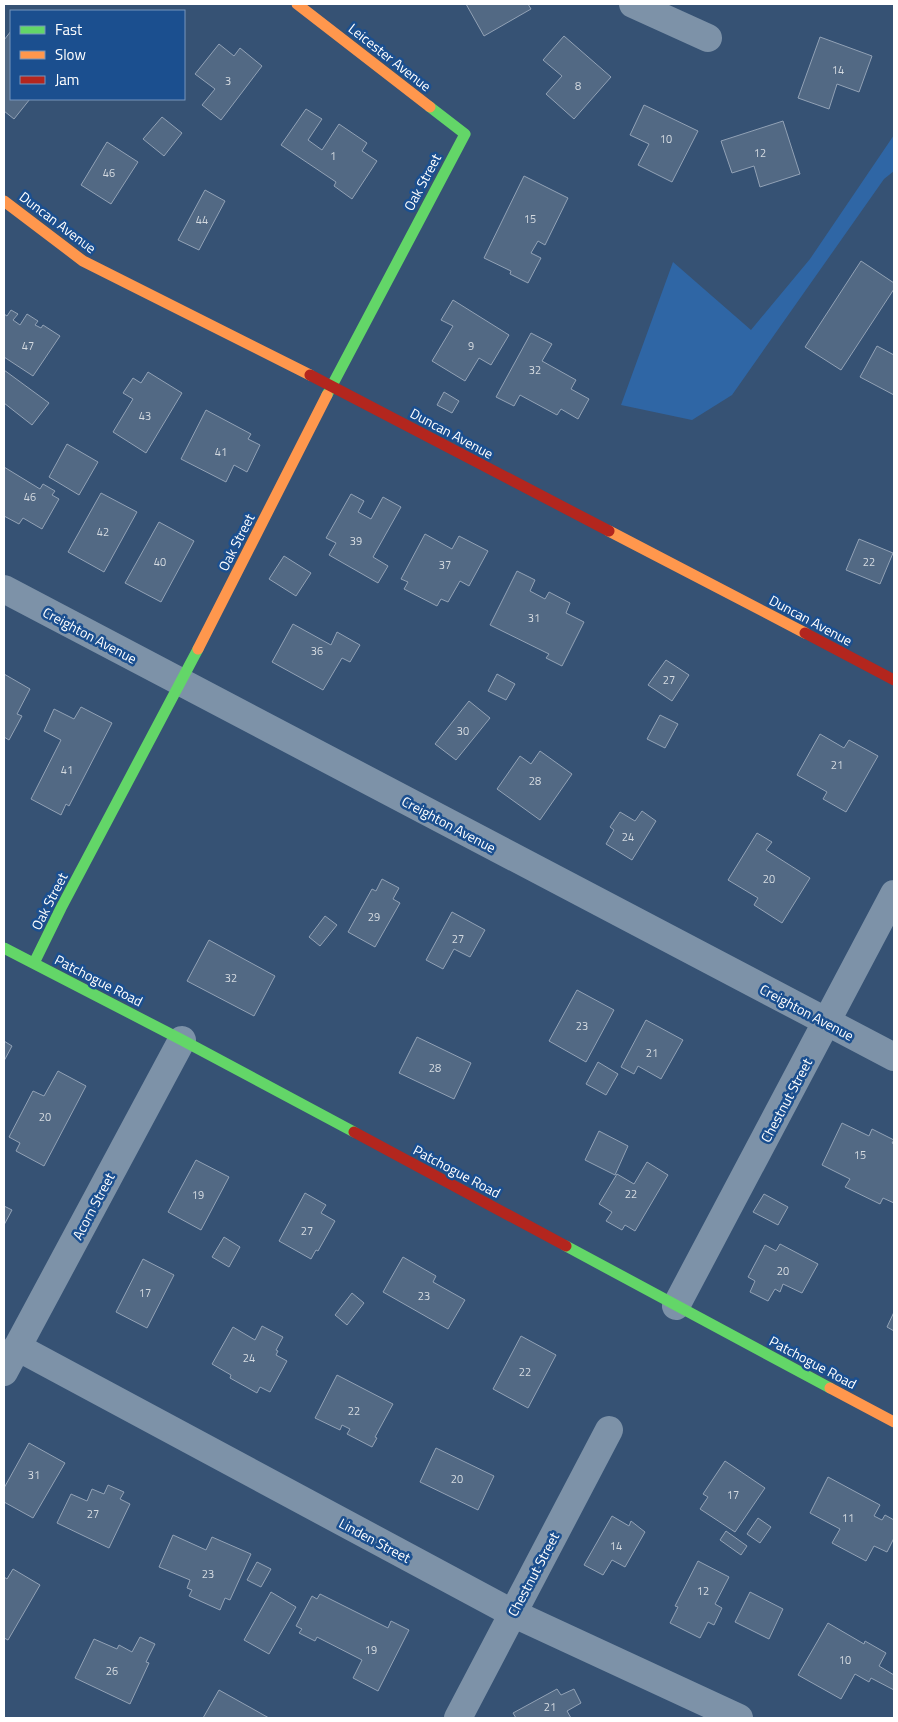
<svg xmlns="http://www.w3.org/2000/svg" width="898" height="1722" viewBox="0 0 898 1722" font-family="'Titillium Web',sans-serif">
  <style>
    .green { fill: #2f66a5 }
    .building { fill: #526984; stroke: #92a2b6 }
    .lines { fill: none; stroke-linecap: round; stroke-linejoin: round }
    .street { stroke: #7d92a8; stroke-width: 28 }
    .fast { stroke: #63d668; stroke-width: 11 }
    .slow { stroke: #ff974d; stroke-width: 11 }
    .jam { stroke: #b3261e; stroke-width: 11 }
    .labels { text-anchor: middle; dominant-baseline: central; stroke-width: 5; stroke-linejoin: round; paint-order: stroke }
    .number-label { font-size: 11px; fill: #d4dae0 }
    .street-label { font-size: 14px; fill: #fff; stroke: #1b4f8f }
  </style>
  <rect width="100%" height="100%" fill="#365274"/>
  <path class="green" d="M894,135V171L884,179L732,395L692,420L621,405L673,262L751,330L810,259Z"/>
  <path class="building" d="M466,4H528L531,9L484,36Z
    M11,31V99H30L14,119L4,111V40Z
    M564,36L611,77L574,119L546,94L562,76L543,60Z
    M820,37L872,56L859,92L837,84L829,109L798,98Z
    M219,44L234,56L240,48L262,66L221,120L202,105L215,89L195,74Z
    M644,105L698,131L672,182L638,165L649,144L630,135Z
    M306,109L322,119L308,140L322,150L339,124L367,143L362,151L377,161L352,199L334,186L336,182L281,145Z
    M162,117L182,133L164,156L143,139Z
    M783,121L800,174L760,187L754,166L732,173L721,141Z
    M107,142L138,162L111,204L81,185Z
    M524,176L568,198L545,245L538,241L531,253L541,258L528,283L510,274L511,271L484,258Z
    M205,190L225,201L199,250L178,240Z
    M861,261L894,283V289L841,370L805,347Z
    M453,300L509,335L491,365L479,358L465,381L432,361L453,326L441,320Z
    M11,310L18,314L13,320L20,325L27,314L38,321L35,325L41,328L43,325L60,336L33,376L4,357V314L7,316Z
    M531,333L552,344L542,361L576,380L571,389L589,399L578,419L561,409L557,415L520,395L514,406L496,397Z
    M877,346L894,355V395L860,377Z
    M4,370L49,403L32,425L4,403Z
    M148,372L182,393L146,453L113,432L133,399L123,393L133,378L141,383Z
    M444,392L459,401L452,413L437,405Z
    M206,410L251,434L248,439L260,445L247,472L234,465L226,482L181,459Z
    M67,444L98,462L79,495L49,477Z
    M4,467L40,489L43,484L55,491L52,495L59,499L42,529L23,518L19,524L4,516Z
    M101,493L137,512L104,572L68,552Z
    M351,494L364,501L358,512L371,519L383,497L401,507L373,557L388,566L378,583L329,555L336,543L326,538Z
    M159,522L194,541L161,602L125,583Z
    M425,534L452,549L459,536L488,551L469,586L460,581L448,602L441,599L437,606L404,589L408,582L401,579Z
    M859,539L893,553L880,584L846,570Z
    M284,556L311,573L296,596L269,579Z
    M517,571L535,580L530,591L545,599L549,592L570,603L566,613L584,622L562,666L546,658L549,654L490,625Z
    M293,624L331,645L337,632L360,645L350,662L342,658L323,690L272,662Z
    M666,660L689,675L672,701L648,685Z
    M4,674L30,689L17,714L22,716L9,740L4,737Z
    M497,674L515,684L506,700L488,691Z
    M469,701L490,718L456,760L435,744Z
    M81,707L112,723L69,806L66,804L61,815L31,799L61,740L44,731L54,709L74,719Z
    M660,715L678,724L665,748L647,739Z
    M820,734L844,748L849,740L878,756L846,812L823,799L827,792L797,775Z
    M540,751L572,774L540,820L497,789L520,756L531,764Z
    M642,811L656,821L632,860L606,844L614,830L610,827L620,812L635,821Z
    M757,833L772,842L766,850L810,878L782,923L754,905L758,898L728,880Z
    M382,879L399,888L393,899L400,903L375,947L348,932L372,889L376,891Z
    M452,912L485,930L470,957L454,949L443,969L426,960Z
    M325,916L337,925L320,946L309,937Z
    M209,940L275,976L254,1016L187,981Z
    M577,990L614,1010L586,1062L549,1041Z
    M646,1020L683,1040L661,1079L638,1066L634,1074L621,1067Z
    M417,1037L471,1063L454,1099L399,1073Z
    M4,1041L12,1046L4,1061Z
    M598,1062L618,1074L606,1095L586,1084Z
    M58,1071L86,1086L44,1166L16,1151L20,1143L9,1137L33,1091L44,1096Z
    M842,1123L869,1136L872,1129L894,1140L892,1143L894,1144V1203L883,1198L880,1204L845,1187L850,1179L822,1165Z
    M599,1131L628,1146L615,1175L585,1160Z
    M196,1160L229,1177L201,1230L168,1212Z
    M647,1162L668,1175L635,1231L625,1225L622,1230L606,1221L612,1212L599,1204L617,1174L634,1184Z
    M305,1193L326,1205L321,1213L335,1221L318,1251L316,1250L311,1259L279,1241Z
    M764,1194L788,1207L778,1225L753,1212Z
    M4,1206L12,1210L4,1225Z
    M224,1237L240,1247L229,1267L212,1257Z
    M780,1244L818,1264L802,1293L783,1284L780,1292L775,1289L768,1301L750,1292L755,1281L748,1277L765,1245L776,1251Z
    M403,1257L436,1276L433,1282L465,1300L448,1329L383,1292Z
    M143,1259L174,1275L147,1328L116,1312Z
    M352,1293L364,1303L347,1325L335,1315Z
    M894,1312V1331L887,1327Z
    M262,1326L283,1337L276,1350L278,1351L276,1355L287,1361L270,1392L260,1387L257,1393L230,1378L231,1375L212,1364L233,1327L255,1340Z
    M521,1336L556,1355L528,1408L493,1389Z
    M337,1375L393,1404L375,1437L377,1438L372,1447L347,1434L350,1429L342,1425L340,1430L315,1418Z
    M29,1443L65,1463L33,1518L4,1502V1488Z
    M436,1448L494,1476L478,1510L420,1482Z
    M725,1461L765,1488L735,1532L700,1509L708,1497L703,1494Z
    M828,1477L880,1505L874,1516L882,1520L885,1515L894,1520V1538L887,1552L874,1546L866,1561L832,1543L840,1529L810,1513Z
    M108,1485L124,1492L120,1499L130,1504L109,1548L57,1523L71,1494L87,1501L92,1489L104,1494Z
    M612,1516L629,1526L631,1521L645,1532L625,1567L612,1560L603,1575L584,1565Z
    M758,1518L771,1527L760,1543L747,1534Z
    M726,1531L747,1546L741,1555L720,1540Z
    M173,1535L206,1550L212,1537L251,1554L230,1600L225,1598L220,1610L189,1596L192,1590L187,1588L190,1580L159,1567Z
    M698,1561L729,1577L715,1604L722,1608L714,1625L708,1622L700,1638L670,1623L678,1607L675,1606Z
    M257,1562L271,1569L261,1587L247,1580Z
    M13,1569L40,1585L8,1640L4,1638V1577L7,1579Z
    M271,1592L296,1607L269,1654L244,1640Z
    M750,1592L783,1609L769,1639L735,1622Z
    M320,1594L388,1628L391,1621L409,1630L378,1691L353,1678L362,1660L317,1637L315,1641L299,1633L302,1629L296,1626L312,1596L317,1599Z
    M828,1623L864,1644L865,1641L886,1653L879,1666L894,1675V1690L871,1678L869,1682L855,1674L841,1699L798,1675Z
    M140,1637L155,1644L146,1662L149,1663L130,1704L75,1678L94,1639L117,1649L119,1645L132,1652Z
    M557,1689L561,1695L574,1689L581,1703L567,1711L571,1718H516L513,1713Z
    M219,1690L269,1718H203Z"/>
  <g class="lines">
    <path class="street" d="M633,4L708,38
      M4,589L894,1057
      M676,1306L894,894
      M17,1347L512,1613L739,1718
      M4,1372L182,1040
      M458,1718L609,1430"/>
    <path class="fast" d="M327,395L465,134L430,107
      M4,948L182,1040L354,1132
      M34,963L61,908L198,649
      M566,1246L830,1388"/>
    <path class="slow" d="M297,4L430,107
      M4,201L83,261L310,375
      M609,531L805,633
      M198,649L327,395
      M830,1388L894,1422"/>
    <path class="jam" d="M310,375L609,531
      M805,633L894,680
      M354,1132L566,1246"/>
  </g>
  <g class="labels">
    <g class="number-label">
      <text x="838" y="70">14</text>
      <text x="228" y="81">3</text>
      <text x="578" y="86">8</text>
      <text x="666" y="139">10</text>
      <text x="760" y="153">12</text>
      <text x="333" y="156">1</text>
      <text x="109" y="173">46</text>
      <text x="530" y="219">15</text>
      <text x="202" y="220">44</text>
      <text x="28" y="346">47</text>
      <text x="471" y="346">9</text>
      <text x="535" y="370">32</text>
      <text x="145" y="416">43</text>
      <text x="221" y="452">41</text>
      <text x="30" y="497">46</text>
      <text x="103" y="532">42</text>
      <text x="356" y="541">39</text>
      <text x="160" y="562">40</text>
      <text x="869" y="562">22</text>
      <text x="445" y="565">37</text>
      <text x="534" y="618">31</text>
      <text x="317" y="651">36</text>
      <text x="669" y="680">27</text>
      <text x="463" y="731">30</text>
      <text x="837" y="765">21</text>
      <text x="67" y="770">41</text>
      <text x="535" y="781">28</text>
      <text x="628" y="837">24</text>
      <text x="769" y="879">20</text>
      <text x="374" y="917">29</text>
      <text x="458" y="939">27</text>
      <text x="231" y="978">32</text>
      <text x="582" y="1026">23</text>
      <text x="652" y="1053">21</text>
      <text x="435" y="1068">28</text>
      <text x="45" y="1117">20</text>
      <text x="860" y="1155">15</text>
      <text x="631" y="1194">22</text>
      <text x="198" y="1195">19</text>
      <text x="307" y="1231">27</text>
      <text x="783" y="1271">20</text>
      <text x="145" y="1293">17</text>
      <text x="424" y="1296">23</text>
      <text x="249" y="1358">24</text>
      <text x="525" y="1372">22</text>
      <text x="354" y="1411">22</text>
      <text x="34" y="1475">31</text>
      <text x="457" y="1479">20</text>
      <text x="733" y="1495">17</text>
      <text x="93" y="1514">27</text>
      <text x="848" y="1518">11</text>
      <text x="616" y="1546">14</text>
      <text x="208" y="1574">23</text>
      <text x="703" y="1591">12</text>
      <text x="371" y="1650">19</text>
      <text x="845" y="1660">10</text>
      <text x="112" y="1671">26</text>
      <text x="550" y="1707">21</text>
    </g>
    <g class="street-label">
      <text transform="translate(390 57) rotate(38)">Leicester Avenue</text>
      <text transform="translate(422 182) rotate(-62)">Oak Street</text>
      <text transform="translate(58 222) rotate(37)">Duncan Avenue</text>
      <text transform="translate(452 433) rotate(28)">Duncan Avenue</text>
      <text transform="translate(236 542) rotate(-63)">Oak Street</text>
      <text transform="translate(811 620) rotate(28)">Duncan Avenue</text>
      <text transform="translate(90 635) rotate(28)">Creighton Avenue</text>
      <text transform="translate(449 824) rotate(28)">Creighton Avenue</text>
      <text transform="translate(49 901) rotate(-63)">Oak Street</text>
      <text transform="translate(99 980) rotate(27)">Patchogue Road</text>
      <text transform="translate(807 1012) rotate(28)">Creighton Avenue</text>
      <text transform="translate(786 1100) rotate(-62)">Chestnut Street</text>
      <text transform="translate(457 1171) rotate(28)">Patchogue Road</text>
      <text transform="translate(93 1206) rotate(-62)">Acorn Street</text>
      <text transform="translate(813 1362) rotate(28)">Patchogue Road</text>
      <text transform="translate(375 1540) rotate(28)">Linden Street</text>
      <text transform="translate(533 1574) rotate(-62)">Chestnut Street</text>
    </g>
  </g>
  <rect width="898" height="1722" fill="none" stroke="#ffffff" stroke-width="10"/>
  <rect x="10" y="10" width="175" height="90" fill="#1b4f8f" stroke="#7695bc"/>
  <rect x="20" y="26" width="25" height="8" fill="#63d668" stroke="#7695bc"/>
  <text x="55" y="35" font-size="15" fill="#ffffff">Fast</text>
  <rect x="20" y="51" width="25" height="8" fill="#ff974d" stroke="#7695bc"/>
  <text x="55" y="60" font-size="15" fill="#ffffff">Slow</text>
  <rect x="20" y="76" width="25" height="8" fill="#b3261e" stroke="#7695bc"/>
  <text x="55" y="85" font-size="15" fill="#ffffff">Jam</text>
</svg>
